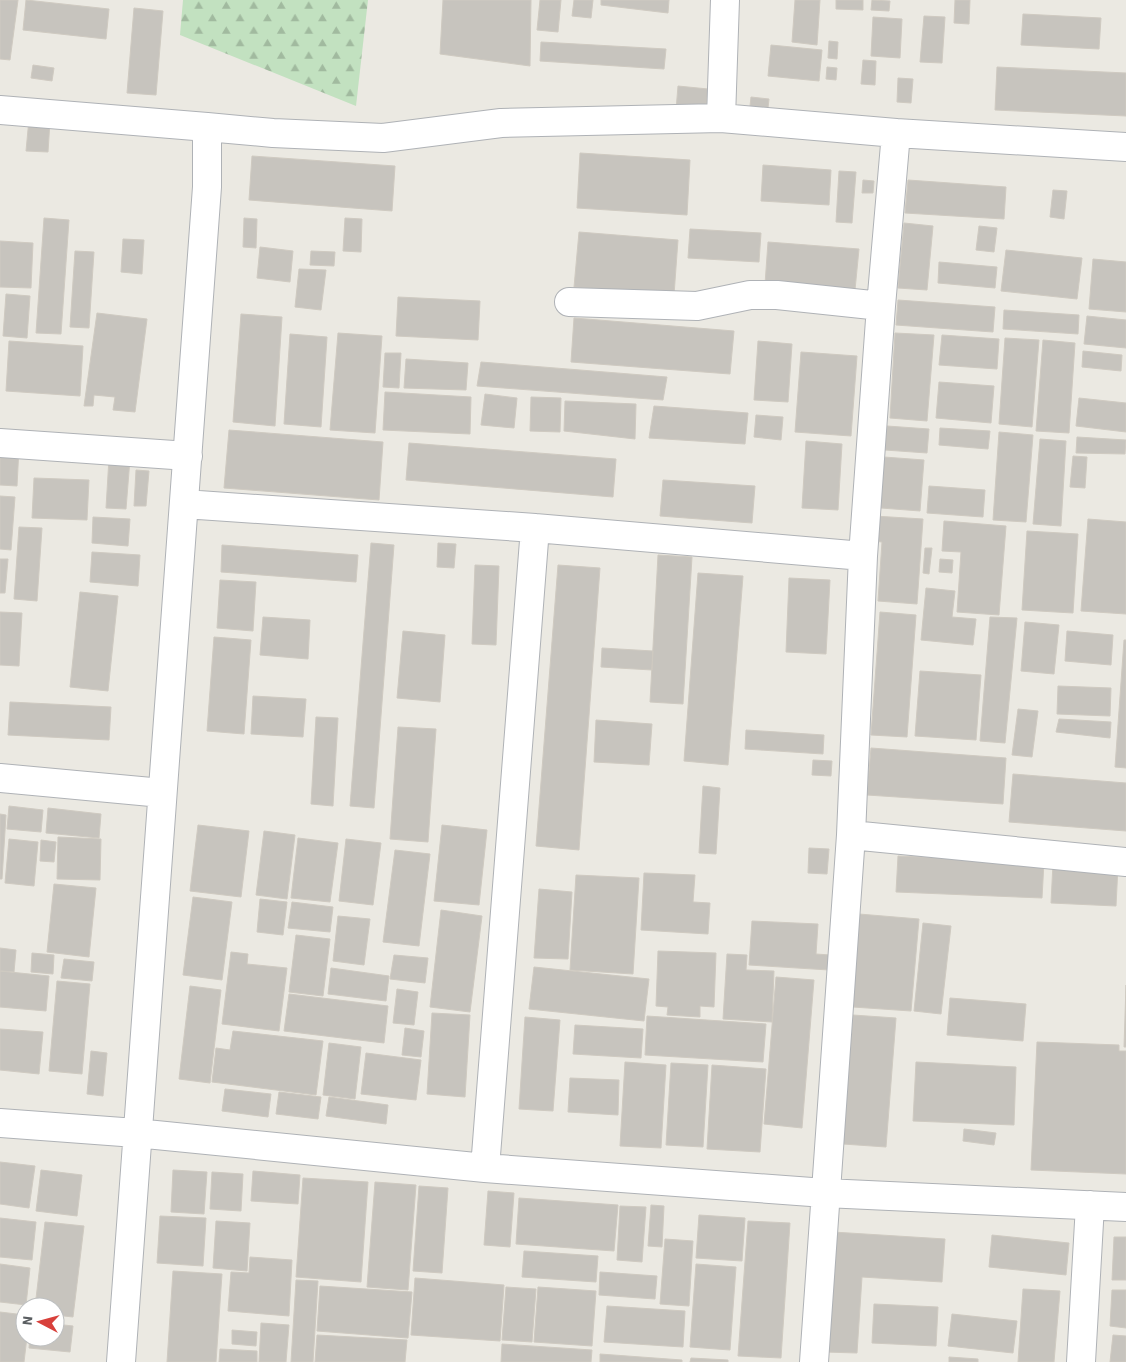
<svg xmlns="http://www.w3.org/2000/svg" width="1126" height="1362" viewBox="0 0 1126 1362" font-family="'Source Sans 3',sans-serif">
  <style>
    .forest { fill: url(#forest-firs) }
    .building { fill: #c7c4be; stroke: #cfcac1 }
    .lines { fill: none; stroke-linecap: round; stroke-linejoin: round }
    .minor-casing { stroke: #afb2b6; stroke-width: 30 }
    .minor { stroke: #fff; stroke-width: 28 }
  </style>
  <defs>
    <pattern id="forest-firs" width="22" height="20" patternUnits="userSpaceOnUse" patternTransform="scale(1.25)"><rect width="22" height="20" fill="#c2e1c0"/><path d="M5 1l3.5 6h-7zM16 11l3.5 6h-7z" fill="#a1ba9f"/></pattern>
  </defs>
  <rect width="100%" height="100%" fill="#ebe9e2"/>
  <path class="forest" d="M183,0H368L356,106L180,35Z"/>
  <path class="building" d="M0,0H18L10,60L0,59Z
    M26,0L109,9L106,39L23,30Z
    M443,0H531L530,66L440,54Z
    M540,0H561L558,32L537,30Z
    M574,0H593L591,18L572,16Z
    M601,0H669L668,13L601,5Z
    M795,0H820L817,45L792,42Z
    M836,0H863V10L836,9Z
    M872,0L890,1L889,11L871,10Z
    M955,0H970L969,24L954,23Z
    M134,8L163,11L156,95L127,93Z
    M1023,14L1101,18L1099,49L1021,45Z
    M924,16L945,17L942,63L920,62Z
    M873,17L902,19L900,58L871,56Z
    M829,41L838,42L837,59L828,58Z
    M541,42L666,49L664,69L540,61Z
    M771,45L822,50L819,81L768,76Z
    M863,60L876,61L875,85L861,84Z
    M33,65L54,68L52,81L31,78Z
    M827,67L837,68L836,80L826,79Z
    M997,67L1126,73V116L995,110Z
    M898,78L913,79L911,103L897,102Z
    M678,86L708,89L705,113L676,110Z
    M751,97L769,99L767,117L749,115Z
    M29,119L50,121L48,152L26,151Z
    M580,153L690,160L687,215L577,208Z
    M252,156L395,166L392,211L249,200Z
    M763,165L831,170L829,205L761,201Z
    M839,171L856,172L852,223L836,222Z
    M863,180L874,181L873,193H862Z
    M908,180L1006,187L1004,219L905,213Z
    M1053,190L1067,191L1064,219L1050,217Z
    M44,218L69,220L61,334L36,333Z
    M244,218L257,219L256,248L243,247Z
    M345,218L362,219L361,252L343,251Z
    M904,223L933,226L927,290L898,288Z
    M979,226L997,228L994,252L976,250Z
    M690,229L761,233L759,262L688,258Z
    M579,232L678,240L674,295L574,287Z
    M123,239L144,240L142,274L121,272Z
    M0,241L33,243L31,288L0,287Z
    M768,242L859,249L855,290L765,284Z
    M260,247L293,251L290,282L257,278Z
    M1006,250L1082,258L1077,299L1001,291Z
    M75,251L94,252L89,328L70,327Z
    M311,251L335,252L334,266L310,265Z
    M1093,259L1126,262V312L1089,309Z
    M939,262L997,267L995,288L938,283Z
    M299,269L326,270L321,310L295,307Z
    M6,294L30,296L27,338L3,336Z
    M398,297L480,301L478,340L396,336Z
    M898,300L995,307L993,332L896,325Z
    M1004,310L1079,315L1078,334L1003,329Z
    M97,313L147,319L135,412L113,410L115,397L94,395L93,406H84Z
    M241,314L282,317L275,426L233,422Z
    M1087,316L1126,320V348L1084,344Z
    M574,318L734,331L730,374L571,362Z
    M338,333L382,336L375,433L330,430Z
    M895,333L934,335L927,421L890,418Z
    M290,334L327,337L321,427L284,424Z
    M942,335L999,339L997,369L939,365Z
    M1005,338L1039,340L1032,427L999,424Z
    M1043,340L1075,343L1069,433L1036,431Z
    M9,341L83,346L80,396L6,391Z
    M758,341L792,344L788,402L754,400Z
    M1083,351L1122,355L1121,371L1082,367Z
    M801,352L857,356L851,436L795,432Z
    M385,353H401L399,388L383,387Z
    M406,359L468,363L466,390L404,388Z
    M481,362L667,377L663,400L477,386Z
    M939,382L994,386L991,423L936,418Z
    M385,392L471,397L470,434L383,430Z
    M485,394L517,398L514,428L481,425Z
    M531,397L561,398L560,432L530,431Z
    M1079,398L1126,403V432L1076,426Z
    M565,401L636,404L635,439L564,431Z
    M654,406L748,413L745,444L649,438Z
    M756,415L783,417L781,440L754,437Z
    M887,426L929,429L927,453L885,450Z
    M940,428L990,431L988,449L939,445Z
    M229,430L383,442L379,500L224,488Z
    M999,432L1033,435L1026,522L993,520Z
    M1077,437L1126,440L1125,454L1076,453Z
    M1040,439L1066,441L1061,526L1033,524Z
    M806,441L842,444L838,510L802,508Z
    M409,443L616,459L613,497L406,480Z
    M0,447L19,448L17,486L0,485Z
    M1073,456L1087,457L1085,488L1070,487Z
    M884,457L924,460L920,511L881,508Z
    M109,458L130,459L126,509L106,508Z
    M136,470L149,471L146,506H134Z
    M34,478L89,480L87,520L32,518Z
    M663,480L755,486L752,523L660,516Z
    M929,486L985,490L983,517L927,513Z
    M0,496L15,497L11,550L0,549Z
    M874,516L923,519L917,604L878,601L882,542L872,541Z
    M93,517L130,519L128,546L92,543Z
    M1088,519L1126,522V614L1081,611Z
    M944,521L1006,526L999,615L957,612L961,552L942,551Z
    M19,527L42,528L37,601L14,599Z
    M1027,531L1078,534L1073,613L1022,610Z
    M371,543L394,545L374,808L350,806Z
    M438,543L456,544L454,568L437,567Z
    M222,545L358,555L356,582L221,572Z
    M925,548H932L929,574L923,573Z
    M92,552L140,555L138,586L90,582Z
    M658,555L692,557L683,704L650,702Z
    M0,559H8L5,593H0Z
    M940,559L953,560L952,573L939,572Z
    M475,565L499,566L496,645L472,644Z
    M558,565L600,568L579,850L536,846Z
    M698,573L743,576L728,765L684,761Z
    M789,578L830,580L826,654L786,652Z
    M220,580L256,582L253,631L217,628Z
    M926,588L955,591L952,617L976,619L973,645L921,640Z
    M80,592L118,596L108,691L70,687Z
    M0,612L22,613L19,666L0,665Z
    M880,612L916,615L907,737L871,735Z
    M263,617L310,620L308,659L260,655Z
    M990,617L1017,618L1005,743L980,741Z
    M1025,622L1059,625L1054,674L1021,671Z
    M403,631L445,635L440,702L397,698Z
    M1067,631L1113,635L1111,665L1065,661Z
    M214,637L251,640L244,734L207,731Z
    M1124,640H1126V768L1115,767Z
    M602,648L653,651L652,670L601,667Z
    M920,671L981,675L976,740L915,736Z
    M1058,686L1111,688L1110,716L1057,714Z
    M253,696L306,699L303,737L251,734Z
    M10,702L111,707L109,740L8,735Z
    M1018,709L1038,711L1032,757L1012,755Z
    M316,717L338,718L333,806L311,804Z
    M1059,719L1111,722L1110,738L1056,732Z
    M596,720L652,724L649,765L594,762Z
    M398,727L436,729L428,842L390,839Z
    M746,730L824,735L823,754L745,749Z
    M871,748L1006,758L1003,804L867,795Z
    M813,760L832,761L831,776L812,775Z
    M1013,774L1126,783V831L1009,822Z
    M703,786L720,788L716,854L699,853Z
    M9,806L43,810L41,832L7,829Z
    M48,808L101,814L99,838L46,833Z
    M0,814L6,815L2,879H0Z
    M198,825L249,831L241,897L190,891Z
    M442,825L487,830L479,905L434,901Z
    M264,831L295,835L287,899L256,895Z
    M58,837L101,839L100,880L57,879Z
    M298,838L338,843L330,902L291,898Z
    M9,839L38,842L34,886L5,883Z
    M346,839L381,843L373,905L339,901Z
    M41,840L56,842L54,862L40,861Z
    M809,848L829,849L827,874L808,873Z
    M395,850L430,854L419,946L383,942Z
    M898,856L1044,862L1042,898L896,892Z
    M1053,863L1118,866L1116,906L1051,903Z
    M644,873L695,875L693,902L710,903L708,934L641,930Z
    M576,875L639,878L633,974L570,970Z
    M54,884L96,888L89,957L47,952Z
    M539,889L572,892L568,959L534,958Z
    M193,897L232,902L222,980L183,975Z
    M260,899L287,902L283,935L257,932Z
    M292,902L333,907L330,932L288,928Z
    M441,910L482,916L470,1012L430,1007Z
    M859,914L919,919L911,1011L853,1007Z
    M338,916L370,919L364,965L333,961Z
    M752,921L818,924L816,954L830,955L829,970L749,965Z
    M923,923L951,926L941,1014L914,1011Z
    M296,935L330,939L323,996L289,992Z
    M0,948L16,950L14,972L0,971Z
    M658,951L716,953L714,1007L700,1006V1017L667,1015L668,1007L656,1006Z
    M231,952L248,954L247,964L287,968L279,1031L222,1024Z
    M32,953L54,955L53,974L31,972Z
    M727,954L747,955L746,970L774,971L772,1022L723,1019Z
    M394,955L428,958L425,983L390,979Z
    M64,959L94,962L92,981L61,978Z
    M534,967L649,979L644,1021L529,1009Z
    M331,968L389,976L386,1001L328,994Z
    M0,971L49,976L46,1011L0,1007Z
    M776,977L814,980L802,1128L764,1124Z
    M57,981L90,984L82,1074L49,1071Z
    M1126,985V1047H1124Z
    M190,986L221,990L210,1083L179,1079Z
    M397,989L418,992L414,1025L393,1023Z
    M289,994L388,1006L384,1043L284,1031Z
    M950,998L1026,1004L1023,1041L947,1035Z
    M432,1013L470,1015L465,1097L427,1094Z
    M853,1015L896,1018L886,1147L843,1144Z
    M647,1016L766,1024L763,1062L645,1055Z
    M525,1017L560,1020L553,1111L519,1109Z
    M575,1025L643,1029L641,1058L573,1054Z
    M405,1028L424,1031L421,1057L402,1055Z
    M0,1029L43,1032L39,1074L0,1070Z
    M233,1031L323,1041L316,1095L212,1082L216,1048L230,1050Z
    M1037,1042L1119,1045V1051H1126V1174L1031,1170Z
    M329,1043L361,1047L355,1099L323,1095Z
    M91,1051L107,1053L103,1096L87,1094Z
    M366,1053L421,1060L416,1100L361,1094Z
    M625,1062L666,1065L661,1148L620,1146Z
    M916,1062L1016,1067L1014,1125L913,1121Z
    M671,1063L708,1065L703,1147L666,1145Z
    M712,1065L766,1069L760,1152L707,1149Z
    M570,1078L619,1080L618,1115L568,1112Z
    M225,1089L271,1094L268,1117L222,1111Z
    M279,1092L321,1097L318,1119L276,1114Z
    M329,1097L388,1105L386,1124L326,1116Z
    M964,1129L996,1133L994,1145L963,1141Z
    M0,1162L35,1166L29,1208L0,1204Z
    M41,1170L82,1175L77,1216L36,1211Z
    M173,1170L207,1172L204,1214L171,1212Z
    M253,1171L300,1175L298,1204L251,1201Z
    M212,1172L243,1174L241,1211L210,1209Z
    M303,1178L368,1182L361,1282L296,1277Z
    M375,1182L416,1185L408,1290L367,1287Z
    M419,1186L448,1188L442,1273L413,1271Z
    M488,1191L514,1193L510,1247L484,1245Z
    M519,1198L618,1205L614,1251L516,1244Z
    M651,1205L664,1206L662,1247L648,1246Z
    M620,1206L646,1207L642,1262L617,1260Z
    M699,1215L745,1218L742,1261L696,1258Z
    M160,1216L206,1218L203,1266L157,1263Z
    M0,1218L36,1222L32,1260L0,1257Z
    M216,1221L250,1223L247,1271L213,1268Z
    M748,1221L790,1223L781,1358L738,1356Z
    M45,1222L84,1226L73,1317L55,1315V1307H35Z
    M833,1232L945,1239L942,1282L862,1277L857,1353L825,1352Z
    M992,1235L1069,1243L1066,1275L989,1267Z
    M1114,1237H1126V1280H1112Z
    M665,1239L693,1241L689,1306L660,1304Z
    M524,1251L598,1256L596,1282L522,1277Z
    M250,1257L292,1260L289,1316L228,1311L231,1272L249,1273Z
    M0,1264L30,1268L26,1305L0,1302Z
    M696,1264L736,1267L730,1350L690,1347Z
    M173,1271L222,1274L216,1362H167Z
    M600,1272L657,1276L655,1299L599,1295Z
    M415,1278L504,1285L500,1341L411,1335Z
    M296,1280L318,1281L313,1362H291Z
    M320,1286L412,1292L408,1338L317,1331Z
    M506,1287L536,1289L532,1342L502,1340Z
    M538,1287L596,1291L592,1346L534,1342Z
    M1023,1289L1060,1291L1054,1362H1018Z
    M1112,1290H1126V1328L1110,1326Z
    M874,1304L938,1307L936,1346L872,1343Z
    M607,1306L685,1311L683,1347L604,1342Z
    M0,1312L25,1315V1337H27L24,1362H0Z
    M952,1314L1017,1321L1013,1353L948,1346Z
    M261,1323L289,1325L286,1362H259Z
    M55,1324L73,1326L70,1352L29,1348L30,1337H55Z
    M232,1330L257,1332L256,1346L232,1344Z
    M317,1335L407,1340L405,1362H315Z
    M1113,1335L1126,1336V1362H1110Z
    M502,1344L592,1350L591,1362H501Z
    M220,1349L257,1351V1362H219Z
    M600,1354L682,1360V1362H600Z
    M949,1357L978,1359V1362H949Z
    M691,1358L728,1360V1362H690Z"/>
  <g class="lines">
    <g class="minor-casing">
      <path id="minor" d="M0,110L207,127V187L121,1362
        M721,118L725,0
        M207,127L273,133L383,138L501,123L721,118L896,133L1126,147
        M569,302L697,306L750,295H777L881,306
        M0,443L188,456
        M184,504L535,528L863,556
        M0,778L162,793
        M851,835L1126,862
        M0,1123L136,1133L485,1168L825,1193L1126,1207
        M485,1168L535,528
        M814,1362L851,835L863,556L881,306L896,133
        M1081,1362L1090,1205"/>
    </g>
    <use href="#minor" class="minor"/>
  </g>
  <g transform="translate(40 1322) rotate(276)"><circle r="24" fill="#ffffff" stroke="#bdbfc0"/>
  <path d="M0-4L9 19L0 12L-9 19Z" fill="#d8403b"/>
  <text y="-8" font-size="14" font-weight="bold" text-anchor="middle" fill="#5a5e61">N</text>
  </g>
</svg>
